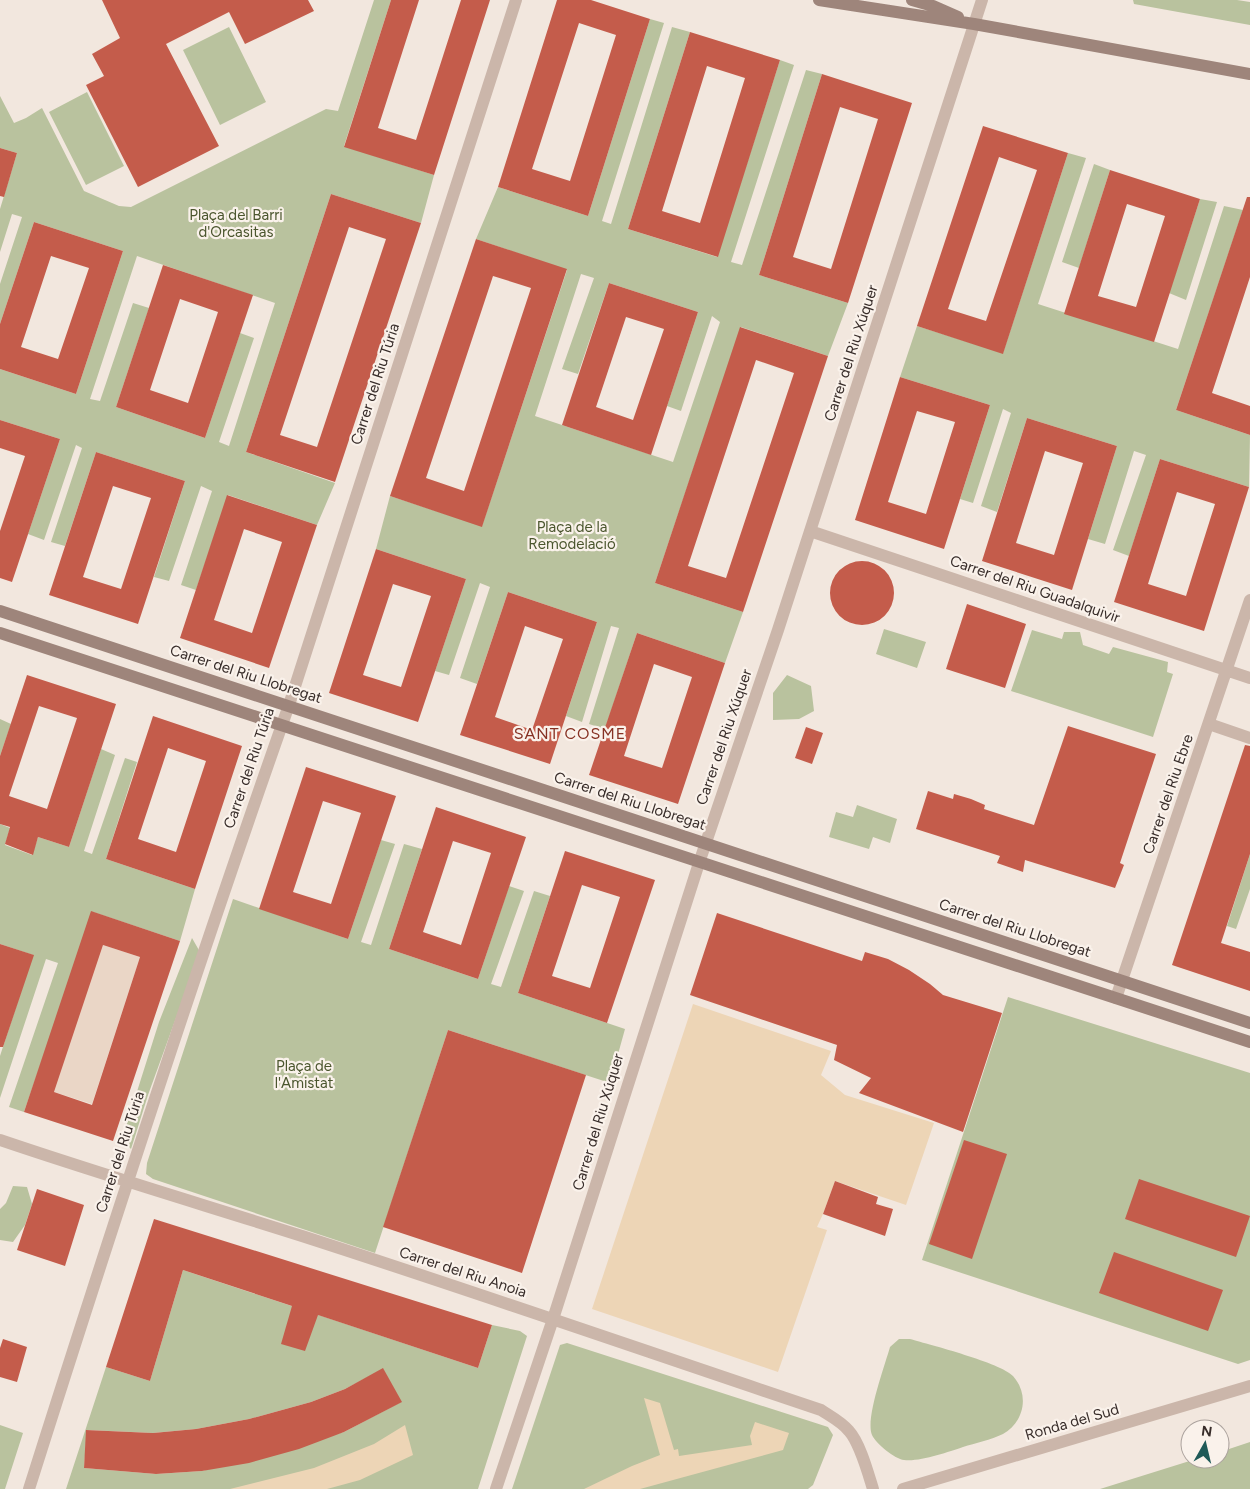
<svg xmlns="http://www.w3.org/2000/svg" width="1250" height="1489" viewBox="0 0 1250 1489" font-family="Figtree,sans-serif">
  <style>
    .green { fill: #b9c29e; fill-rule: evenodd }
    .sand { fill: #edd5b6 }
    .plaza { fill: #ead6c6 }
    .building { fill: #c45c4b; fill-rule: evenodd }
    .lines { fill: none; stroke-linecap: round; stroke-linejoin: round }
    .street { stroke: #cbb6aa; stroke-width: 12 }
    .secondary { stroke: #9e857b; stroke-width: 12 }
    .labels { text-anchor: middle; dominant-baseline: central; stroke-width: 4.5; stroke-linejoin: round; paint-order: stroke }
    .park-label { font-size: 15px; fill: #4b562e; stroke: #faf2eb }
    .street-label { font-size: 15px; fill: #382d2a; stroke: #faf2eb }
    .neighbourhood-label { font-size: 16px; letter-spacing: 1px; fill: #863123; stroke: #faf2eb }
  </style>
  <rect width="100%" height="100%" fill="#f2e7de"/>
  <path class="green" d="M374,0H391L344,146L434,175L421,223L331,194L246,452L335,483L317,525L228,495L196,590L181,585L212,491L201,486L169,581L154,577L185,481L96,452L65,546L51,542L82,448L76,445L44,540L28,534L60,439L0,420V369L76,394L123,251L34,222L0,324V284L22,217L12,214L0,252V209L17,153L0,148V96L14,123L26,118L42,108L84,191L119,206L131,207L326,109L338,111ZM137,256L275,303L229,446L219,442L254,338L240,333L205,438L116,407L149,308L133,303L100,401L90,399Z
    M1133,0H1237L1250,2V25L1134,4Z
    M650,19L664,23L602,221L611,224L672,27L690,32L628,229L717,257L780,60L794,65L731,262L742,265L806,70L822,74L759,275L848,303L828,356L741,327L655,583L743,612L725,663L637,633L605,729L589,724L619,628L611,626L582,722L566,716L597,622L508,592L477,684L460,678L490,587L480,583L449,675L435,671L466,579L376,549L390,496L482,526L567,270L476,239L498,187L588,216ZM581,274L594,278L562,369L578,374L609,283L698,312L667,406L681,411L712,316L720,322L673,462L535,416Z
    M229,27L266,102L220,125L183,50Z
    M87,92L124,166L86,185L49,112Z
    M1068,153L1086,158L1038,304L1178,349L1224,206L1243,210L1176,410L1250,435L1249,487L1160,459L1129,556L1113,550L1146,455L1134,451L1105,544L1088,539L1117,446L1027,418L997,512L981,506L1011,413L1003,409L973,503L960,499L990,405L900,377L917,326L1003,353Z
    M1094,164L1110,170L1079,268L1062,262Z
    M1200,199L1217,202L1186,300L1169,293Z
    M884,629L926,642L917,668L876,654Z
    M1032,630L1062,639L1064,632H1080L1083,645L1109,654L1113,647L1168,662L1167,672L1173,674L1153,737L1011,691Z
    M787,675L811,686L814,711L799,719L773,720V693Z
    M0,719L11,724L0,756Z
    M101,749L115,755L84,851L92,854L125,758L137,762L106,859L195,889L180,941L93,912L24,1112L9,1107L58,963L46,959L0,1098V1056L33,955L0,944V824L10,828L5,845L32,855L38,837L69,847Z
    M857,805L897,819L890,843L873,837L869,849L829,837L836,812L853,817Z
    M381,840L395,844L361,942L371,945L404,844L422,849L389,949L478,979L509,886L524,891L491,984L501,987L534,891L550,896L518,993L625,1029L610,1083L448,1030L375,1253L153,1179L146,1174L147,1163L233,899L348,939Z
    M1250,854V889L1236,929L1227,926Z
    M192,938L200,952L148,1095L131,1149L122,1139L159,1022Z
    M1008,997L1250,1073V1360L1238,1364L922,1260Z
    M13,1186L27,1187L32,1204L25,1225L13,1242L0,1240V1209L6,1203Z
    M183,1270L478,1368L492,1325L520,1331L527,1336L478,1489H66L106,1367L150,1381ZM383,1369L401,1402L344,1432L202,1471L156,1474L84,1468L87,1430L153,1433L196,1429L249,1419L311,1402L345,1389Z
    M899,1339H910C931,1345 1001,1363 1013,1376C1030,1395 1024,1422 1003,1434C991,1440 975,1443 963,1447C948,1452 920,1462 904,1460C895,1459 876,1444 872,1435C865,1419 885,1365 890,1347Z
    M567,1343L828,1427L833,1435L813,1485L808,1489H512L560,1345Z
    M0,1425L23,1433L5,1489H0Z
    M1250,1442V1489H1100L1196,1459H1220V1452Z"/>
  <path class="sand" d="M693,1004L831,1051L821,1075L845,1095L934,1123L906,1205L835,1181L823,1214L817,1227L827,1230L778,1372L592,1309Z
    M644,1398L660,1403L674,1450L678,1449L679,1456L752,1445L750,1436L755,1422L789,1433L783,1450L640,1489H584L632,1466L660,1455Z
    M405,1425L413,1455L360,1480L327,1489H230L314,1468L374,1444Z"/>
  <path class="plaza" d="M103,945L140,957L92,1104L54,1092Z"/>
  <path class="building" d="M102,0H308L314,11L245,44L229,12L166,44L219,146L138,187L86,85L104,76L92,54L120,38Z
    M391,0H419L378,128L416,140L461,0H490L434,175L344,147Z
    M557,0H591L650,19L588,216L498,187ZM579,23L616,35L570,181L532,169Z
    M690,32L780,60L718,257L628,229ZM707,66L745,78L700,223L662,211Z
    M822,74L912,103L848,303L759,275ZM840,107L878,119L831,269L793,257Z
    M983,126L1068,153L1003,354L917,326ZM999,157L1037,170L986,321L948,309Z
    M0,148L17,153L4,197L0,196Z
    M1110,170L1200,199L1154,342L1064,314ZM1127,204L1165,216L1136,307L1098,296Z
    M331,194L421,223L335,482L246,452ZM349,227L386,239L317,447L280,435Z
    M1247,197H1250V277L1212,393L1250,406V435L1176,410Z
    M34,222L123,251L76,394L0,369V324ZM51,256L89,268L58,359L21,347Z
    M476,239L567,269L482,527L390,496ZM493,276L531,288L464,491L426,478Z
    M163,265L253,295L205,438L116,407ZM180,299L218,312L188,403L150,390Z
    M609,283L698,312L651,455L562,425ZM626,317L664,329L633,420L596,407Z
    M740,327L828,356L743,612L655,583ZM756,360L794,373L726,578L688,566Z
    M900,377L990,405L944,549L855,520ZM917,411L955,422L926,514L888,502Z
    M1027,418L1117,446L1072,590L982,561ZM1045,451L1083,463L1054,555L1016,543Z
    M0,420L60,439L12,582L0,578V531L25,456L0,448Z
    M96,452L185,481L138,624L49,595ZM113,486L151,498L121,589L83,577Z
    M1160,459L1249,487L1204,631L1114,602ZM1177,492L1215,504L1186,596L1148,584Z
    M227,495L317,525L269,668L180,638ZM244,529L282,542L252,633L214,620Z
    M376,549L466,579L418,722L329,693ZM393,584L431,596L401,687L363,675Z
    M830 593a32 32 0 1 1 64 0a32 32 0 1 1-64 0Z
    M508,592L597,622L550,764L460,735ZM525,626L563,639L532,730L495,717Z
    M967,604L1026,624L1005,688L946,669Z
    M637,633L725,663L678,804L589,775ZM654,664L692,677L662,768L624,756Z
    M27,675L116,704L69,847L38,837L33,855L5,844L10,827L0,824V756ZM39,706L77,718L47,809L9,796Z
    M153,716L242,746L195,889L106,859ZM168,748L206,761L176,852L138,839Z
    M1068,726L1156,754L1120,863L1124,865L1115,888L1025,860L1023,872L997,863L1000,856L916,829L928,791L953,799L954,794L971,799L985,805L984,809L1034,825Z
    M806,727L823,733L812,764L795,758Z
    M1245,745L1250,746V854L1221,943L1250,952V991L1172,965Z
    M306,767L396,796L348,939L259,909ZM323,801L361,813L331,904L293,892Z
    M436,807L526,837L478,979L389,949ZM453,841L491,853L461,945L423,932Z
    M565,851L655,880L607,1023L518,993ZM582,885L620,897L590,988L552,976Z
    M91,911L180,941L113,1141L24,1112ZM103,945L140,957L92,1105L54,1092Z
    M717,913L862,961L865,952L888,959L909,970L930,984L943,995L1002,1013L963,1132L859,1093L871,1078L834,1060L837,1045L690,995Z
    M0,944L34,955L3,1047H0Z
    M448,1030L586,1075L522,1273L383,1227Z
    M964,1140L1007,1154L972,1259L929,1244Z
    M1139,1179L1250,1216L1236,1257L1125,1219Z
    M835,1181L878,1197L876,1204L893,1209L885,1236L823,1214Z
    M37,1189L84,1205L65,1266L17,1250Z
    M154,1219L492,1325L478,1368L318,1315L305,1351L281,1344L292,1306L183,1270L150,1381L106,1367Z
    M1114,1252L1223,1290L1208,1331L1099,1293Z
    M3,1339L27,1347L17,1382L0,1377V1348Z
    M383,1368L402,1402L344,1432L299,1449L249,1463L202,1471L156,1474L84,1468L86,1430L153,1433L196,1429L249,1419L311,1402L345,1389Z"/>
  <g class="lines">
    <path class="street" d="M810,531L1250,678
      M1209,724L1250,738
      M1116,998L1250,600
      M0,1140C100,1174 201,1204 302,1236C476,1292 648,1352 821,1410C830,1416 842,1422 849,1431C860,1443 868,1473 873,1489
      M29,1489C112,1227 197,965 289,705L516,0
      M496,1489L553,1319L699,863L778,630L982,0
      M903,1489L1250,1386"/>
    <path class="secondary" d="M819,0L974,24L1250,74
      M912,0L933,6L958,17
      M0,611L1250,1023
      M0,633L1250,1042"/>
  </g>
  <g class="labels">
    <g class="park-label">
      <text x="236" y="215">Plaça del Barri<tspan x="236" dy="17">d'Orcasitas</tspan></text>
      <text x="572" y="527">Plaça de la<tspan x="572" dy="17">Remodelació</tspan></text>
      <text x="304" y="1066">Plaça de<tspan x="304" dy="17">l'Amistat</tspan></text>
    </g>
    <g class="street-label">
      <text transform="translate(851 353) rotate(-72)">Carrer del Riu Xúquer</text>
      <text transform="translate(375 384) rotate(-72)">Carrer del Riu Túria</text>
      <text transform="translate(1035 589) rotate(19)">Carrer del Riu Guadalquivir</text>
      <text transform="translate(246 674) rotate(18)">Carrer del Riu Llobregat</text>
      <text transform="translate(724 737) rotate(-71)">Carrer del Riu Xúquer</text>
      <text transform="translate(249 768) rotate(-71)">Carrer del Riu Túria</text>
      <text transform="translate(1168 794) rotate(-71)">Carrer del Riu Ebre</text>
      <text transform="translate(630 801) rotate(18)">Carrer del Riu Llobregat</text>
      <text transform="translate(1015 928) rotate(18)">Carrer del Riu Llobregat</text>
      <text transform="translate(598 1122) rotate(-73)">Carrer del Riu Xúquer</text>
      <text transform="translate(120 1152) rotate(-72)">Carrer del Riu Túria</text>
      <text transform="translate(463 1272) rotate(18)">Carrer del Riu Anoia</text>
      <text transform="translate(1072 1422) rotate(-16)">Ronda del Sud</text>
    </g>
    <g class="neighbourhood-label">
      <text x="570" y="733">SANT COSME</text>
    </g>
  </g>
  <g transform="translate(1205 1444) rotate(8)"><circle r="24" fill="#faf2eb" stroke="#aca39e"/>
  <path d="M0-4L9 19L0 12L-9 19Z" fill="#1f5a58"/>
  <text y="-8" font-size="14" font-weight="bold" text-anchor="middle" fill="#382d2a">N</text>
  </g>
</svg>
